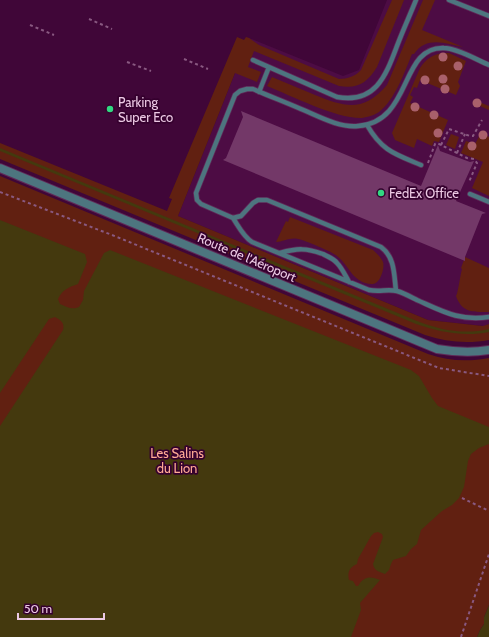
<svg xmlns="http://www.w3.org/2000/svg" width="489" height="637" viewBox="0 0 489 637" font-family="Cabin,sans-serif">
  <style>
    .built { fill: #4d0c44 }
    .green { fill: #612011 }
    .water { fill: #44390e }
    .building { fill: #733868 }
    .lines { fill: none; stroke-linecap: round; stroke-linejoin: round }
    .lane-casing { stroke: #5f2957; stroke-width: 6 }
    .street-casing { stroke: #5f2957; stroke-width: 10 }
    .path { stroke: #895981; stroke-width: 2; stroke-dasharray: 3 3; stroke-linecap: butt }
    .lane { stroke: #4d757f; stroke-width: 4.5 }
    .street { stroke: #4d757f; stroke-width: 8 }
    .tree { fill: #a9606b }
    .poi-dot { fill: #32d882; stroke: #35002e; stroke-width: 1.5 }
    .labels { text-anchor: middle; dominant-baseline: central; stroke-width: 3.5; stroke-linejoin: round; paint-order: stroke }
    .poi-label { font-size: 13px; fill: #ecc9e4; stroke: #35002e; text-anchor: start }
    .street-label { font-size: 13px; fill: #ecc9e4; stroke: #35002e }
    .park-label { font-size: 13px; fill: #ffaa95; stroke: #35002e }
  </style>
  <rect width="100%" height="100%" fill="#400638"/>
  <path class="built" d="M387,0H489V324L484,326L428,320L178,216L249,38L343,76L359,70Z"/>
  <path class="green" d="M392,0H404L377,67C367,83 358,89 339,86L254,51L248,67L261,72L257,82L235,73L178,216L428,320L483,326L489,324V340C467,344 446,342 425,335L0,159V143L167,211L172,199L169,198L237,37L244,40L246,37L249,38L259,45L339,79C347,79 356,76 361,70Z
    M423,0H435L422,30L463,47C445,43 426,36 414,54H412C405,71 395,100 379,112C375,115 368,117 362,118C337,119 292,96 267,86L272,77C286,83 301,89 315,95C345,107 363,113 387,85Z
    M444,53H449L466,61L458,82L460,86L456,95L420,80L417,88L414,87L410,95L413,97L410,103L448,120L439,142L434,141L432,146L417,139L414,148L395,140L392,133L420,68C426,59 433,54 444,53Z
    M474,100L489,106V110L473,103Z
    M481,133L489,137V196L472,188L483,162L461,153L466,141L475,144Z
    M451,134L459,137L455,149L446,145Z
    M0,176L428,354C448,361 468,362 489,358V605L484,617V624L480,630L477,637H0Z
    M290,217L373,250C376,253 381,257 383,262C385,268 380,285 372,284C352,283 350,266 337,256C333,252 304,240 298,239C290,237 283,242 276,242L286,221L288,222Z
    M465,257L489,268V312C473,312 462,313 456,296C458,293 460,276 462,269L461,268L464,260L465,261Z"/>
  <path class="water" d="M0,148L417,321C440,330 464,335 489,329V332C464,337 439,332 416,324L0,151Z
    M0,220L85,254L87,262L78,284C69,287 62,290 58,299L60,304C67,307 72,310 79,307L83,300L84,291L104,253L110,250L411,370L419,376L432,398L438,406L489,427V444L479,448L471,454L468,461L464,487L459,498L452,505L442,511L421,530L417,544L411,549L406,556L393,560L391,564L389,570L385,574C380,572 374,571 373,564L383,537L382,534L378,532L374,533L371,536L358,559L357,564C350,567 347,572 349,580L353,581L356,586H358C364,576 371,576 380,580L360,603L361,610L351,637H0V426L63,330C65,322 60,320 55,317L49,319L0,393Z
    M489,605V637H477L480,630L484,624V617Z"/>
  <path class="building" d="M241,111L421,186L438,145L440,151L470,162L474,161L456,201L486,213L482,214L465,257V261L223,160L226,158L243,117Z"/>
  <g class="lines">
    <g class="lane-casing">
      <path id="lane" d="M449,0L489,16
        M253,60L337,97C376,104 386,75 397,46C403,30 410,15 416,0
        M259,92L269,67
        M367,125C382,151 395,154 421,165
        M470,194L489,202
        M233,218C239,227 243,236 252,242L369,290C379,292 388,289 397,291C404,293 411,297 417,300C444,312 459,321 489,317
        M280,253C298,248 306,248 323,254C328,257 333,258 337,263C342,268 345,275 349,282
        M396,291C394,275 395,257 381,247L267,200H258L253,203L241,216L233,218L201,204L197,200L196,193L235,95L240,91L247,89H253C269,96 285,102 301,109C318,116 339,128 358,126C413,122 399,46 444,48C457,48 477,60 489,65"/>
    </g>
    <g class="street-casing">
      <path id="street" d="M0,168L437,349C455,352 471,353 489,350"/>
    </g>
    <path class="path" d="M89,19L112,29
      M30,25L54,35
      M184,59L208,69
      M127,62L151,71
      M441,145L449,129L470,136H473L482,120
      M457,153L465,134
      M428,163L435,144L437,143L467,158L474,159L477,163L469,182
      M0,192L112,235L439,368L489,376
      M462,498L489,511
      M461,637L489,554"/>
    <use href="#lane" class="lane"/>
    <use href="#street" class="street"/>
  </g>
  <g class="tree">
    <circle cx="443" cy="57" r="4.5"/>
    <circle cx="458" cy="66" r="4.5"/>
    <circle cx="443" cy="79" r="4.5"/>
    <circle cx="425" cy="80" r="4.5"/>
    <circle cx="445" cy="89" r="4.5"/>
    <circle cx="477" cy="103" r="4.5"/>
    <circle cx="415" cy="107" r="4.5"/>
    <circle cx="434" cy="115" r="4.5"/>
    <circle cx="438" cy="133" r="4.5"/>
    <circle cx="483" cy="135" r="4.5"/>
    <circle cx="472" cy="146" r="4.5"/>
  </g>
  <g class="poi-dot">
    <circle cx="110" cy="109" r="4"/>
    <circle cx="381" cy="193" r="4"/>
  </g>
  <g class="labels">
    <g class="poi-label">
      <text x="118" y="102">Parking<tspan x="118" dy="15">Super Eco</tspan></text>
      <text x="389" y="193">FedEx Office</text>
    </g>
    <g class="street-label">
      <text transform="translate(247 257) rotate(23)">Route de l'Aéroport</text>
    </g>
    <g class="park-label">
      <text x="177" y="453">Les Salins<tspan x="177" dy="15">du Lion</tspan></text>
    </g>
  </g>
  <path d="M18 613v6h86v-6" fill="none" stroke="#ecc9e4" stroke-width="2"/>
  <text x="24" y="613" font-size="12" fill="#ecc9e4" stroke="#35002e" stroke-width="3" paint-order="stroke">50 m</text>
</svg>
